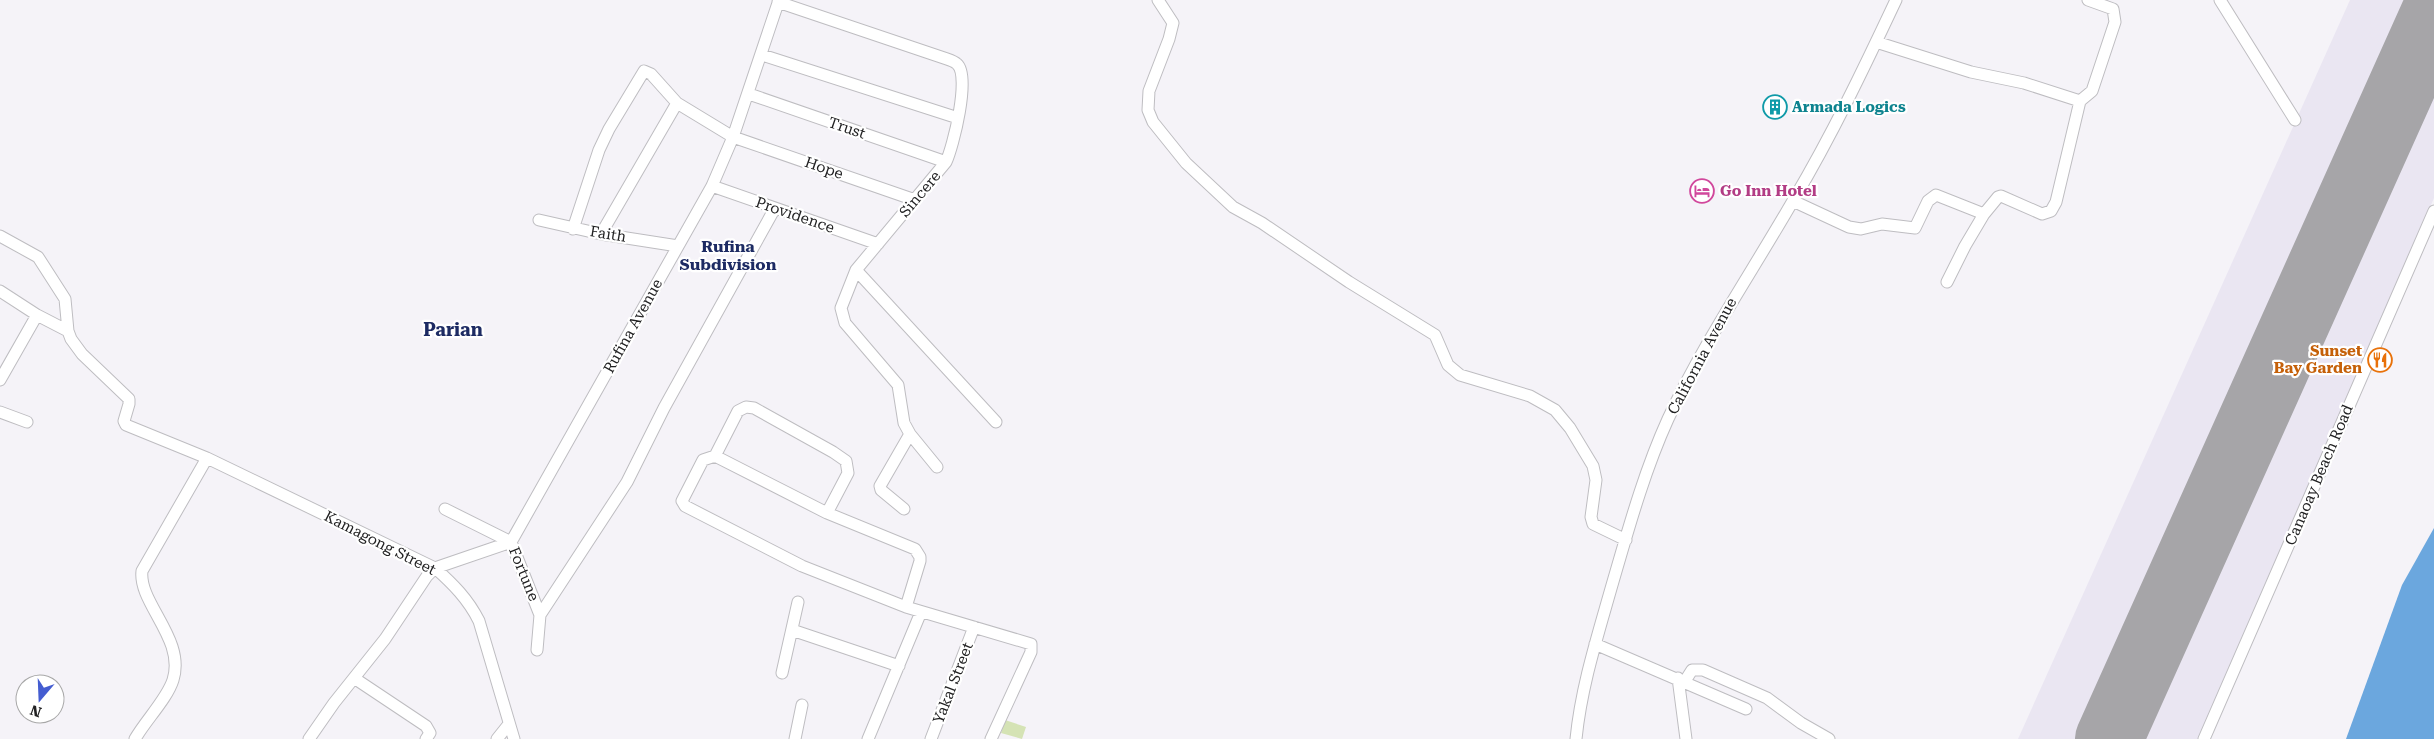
<svg xmlns="http://www.w3.org/2000/svg" width="2434" height="739" viewBox="0 0 2434 739" font-family="'Roboto Serif',serif">
  <style>
    .built { fill: #eae6f2 }
    .green { fill: #d5e3b5 }
    .water { fill: #6ba7de }
    .lines { fill: none; stroke-linecap: round; stroke-linejoin: round }
    .runway { stroke: #a6a5a8; stroke-width: 68 }
    .minor-casing { stroke: #bebdc1; stroke-width: 13 }
    .minor { stroke: #fff; stroke-width: 11 }
    .labels { text-anchor: middle; dominant-baseline: central; stroke-width: 4.5; stroke-linejoin: round; paint-order: stroke }
    .culture-label { font-size: 15px; font-weight: bold; fill: #0d838f; stroke: #fff; text-anchor: start }
    .street-label { font-size: 15px; fill: #222223; stroke: #fff }
    .hotel-label { font-size: 15px; font-weight: bold; fill: #b23c85; stroke: #fff; text-anchor: start }
    .food-label { font-size: 15px; font-weight: bold; fill: #c56008; stroke: #fff; text-anchor: end }
    .neighbourhood-label { font-size: 16px; font-weight: bold; fill: #1d2b63; stroke: #fff }
    .quarter-label { font-size: 18px; font-weight: bold; fill: #1d2b63; stroke: #fff }
  </style>
  <rect width="100%" height="100%" fill="#f5f3f8"/>
  <path class="built" d="M2350,0H2434V198L2198,739H2018Z"/>
  <path class="green" d="M1005,720L1026,727L1022,739L1001,733Z"/>
  <path class="water" d="M2434,528V739H2346L2402,585Z"/>
  <g class="lines">
    <path class="runway" d="M2109,739L2434,15"/>
    <g class="minor-casing">
      <path id="minor" d="M1158,0L1173,23L1169,39L1149,91L1148,110L1153,122L1186,163L1233,207L1262,223L1349,282L1435,335L1448,365L1460,375L1530,396L1555,410L1570,428L1593,466L1596,480L1591,517L1593,524L1626,540
        M2220,0L2295,120
        M778,2L947,59C950,60 955,62 957,64C971,76 953,147 946,162L856,270L841,308L845,323L898,385L904,423L910,434L937,467
        M1876,42L1971,72L2024,83L2080,101
        M762,55L958,118
        M749,94L946,162
        M712,186L878,244
        M1793,201L1849,227L1861,229L1882,224L1915,228L1928,201L1936,195L1984,214L1965,246L1947,282
        M1984,214L1998,197L2001,196L2042,214L2051,211L2056,202L2080,101L2092,91L2115,22L2113,9L2088,0
        M539,220L601,234L678,246
        M573,229L599,150L609,129L644,71L651,74L677,103L733,137L915,200
        M601,234L677,103
        M0,236L38,257L65,299L68,331L71,339L82,354L129,399V404L124,421L126,425L207,458L142,571C138,603 186,639 173,680C167,699 145,721 135,739
        M856,270L996,422
        M0,291L37,315L68,331
        M0,380L37,315
        M0,412L27,422
        M715,456L827,513L915,549L920,557V561L906,607
        M207,458L435,568C453,584 468,599 479,621L514,739
        M445,509L511,542L540,615L537,650
        M904,509L881,490L880,486L910,434
        M827,513L848,473L846,461L833,452L754,408L746,407L738,411L715,456L703,460L682,501L685,506L802,566L906,607L1031,644V652L991,739
        M540,615L627,482L664,408L775,208
        M792,630L899,666
        M1595,644L1746,709
        M782,673L798,602
        M354,678L426,726L430,733L426,739
        M1678,678L1686,739
        M1685,681L1692,670H1703L1767,698L1801,723L1829,739
        M309,739L334,703L385,639L427,576L435,568L511,542L712,186L733,137L779,0
        M497,739L509,724
        M795,739L802,705
        M868,739L921,612
        M931,739L974,627
        M1576,739C1581,689 1596,641 1610,592C1627,534 1643,474 1668,419C1704,342 1752,272 1794,199C1832,135 1864,68 1896,0
        M2204,739L2434,211"/>
    </g>
    <use href="#minor" class="minor"/>
  </g>
  <defs>
    <g id="building-ring" transform="scale(1.25)"><circle r="9.5" fill="#fff" stroke="#0f9aa8" stroke-width="1.5"/><path d="M-4-6H4V6H1V3H-1V6H-4ZM-2.5-4.3h1.7v1.8h-1.7ZM.8-4.3h1.7v1.8H.8ZM-2.5-1h1.7V.8h-1.7ZM.8-1h1.7V.8H.8Z" fill="#0f9aa8"/></g>
    <g id="hotel-ring" transform="scale(1.25)"><circle r="9.5" fill="#fff" stroke="#d1479c" stroke-width="1.5"/><path d="M-6-4.5h1.5V1H6V5H4.5V3h-9V5H-6ZM-4 0a1.8 1.8 0 1 1 3.6 0ZM.5 0V-2.5h3Q6-2.5 6 0Z" fill="#d1479c"/></g>
    <g id="restaurant-ring" transform="scale(1.25)"><circle r="9.5" fill="#fff" stroke="#e8710a" stroke-width="1.5"/><path d="M-5-6h1v4h1v-4h1v4h1v-4h1v5L-1.5 .5V6h-2V.5L-5-1ZM5-6V6H3V1.5H1.5Q1.5-4 5-6Z" fill="#e8710a"/></g>
  </defs>
  <g fill-rule="evenodd">
    <use href="#building-ring" x="1775" y="107"/>
    <use href="#hotel-ring" x="1702" y="191"/>
    <use href="#restaurant-ring" x="2380" y="360"/>
  </g>
  <g class="labels">
    <g class="culture-label">
      <text x="1792" y="107">Armada Logics</text>
    </g>
    <g class="street-label">
      <text transform="translate(847 128) rotate(19)">Trust</text>
      <text transform="translate(824 168) rotate(19)">Hope</text>
      <text transform="translate(920 194) rotate(-50)">Sincere</text>
      <text transform="translate(795 215) rotate(19)">Providence</text>
      <text transform="translate(608 234) rotate(9)">Faith</text>
      <text transform="translate(633 326) rotate(-61)">Rufina Avenue</text>
      <text transform="translate(1702 356) rotate(-62)">California Avenue</text>
      <text transform="translate(2319 475) rotate(-67)">Canaoay Beach Road</text>
      <text transform="translate(380 543) rotate(27)">Kamagong Street</text>
      <text transform="translate(524 574) rotate(68)">Fortune</text>
      <text transform="translate(953 683) rotate(-69)">Yakal Street</text>
    </g>
    <g class="hotel-label">
      <text x="1720" y="191">Go Inn Hotel</text>
    </g>
    <g class="food-label">
      <text x="2362" y="351">Sunset<tspan x="2362" dy="17">Bay Garden</tspan></text>
    </g>
    <g class="neighbourhood-label">
      <text x="728" y="246">Rufina<tspan x="728" dy="18">Subdivision</tspan></text>
    </g>
    <g class="quarter-label">
      <text x="453" y="329">Parian</text>
    </g>
  </g>
  <g transform="translate(40 699) rotate(199)"><circle r="24" fill="#ffffff" stroke="#a7a7a7"/>
  <path d="M0-4L9 19L0 12L-9 19Z" fill="#445dd1"/>
  <text y="-8" font-size="14" font-weight="bold" text-anchor="middle" fill="#222223">N</text>
  </g>
</svg>
